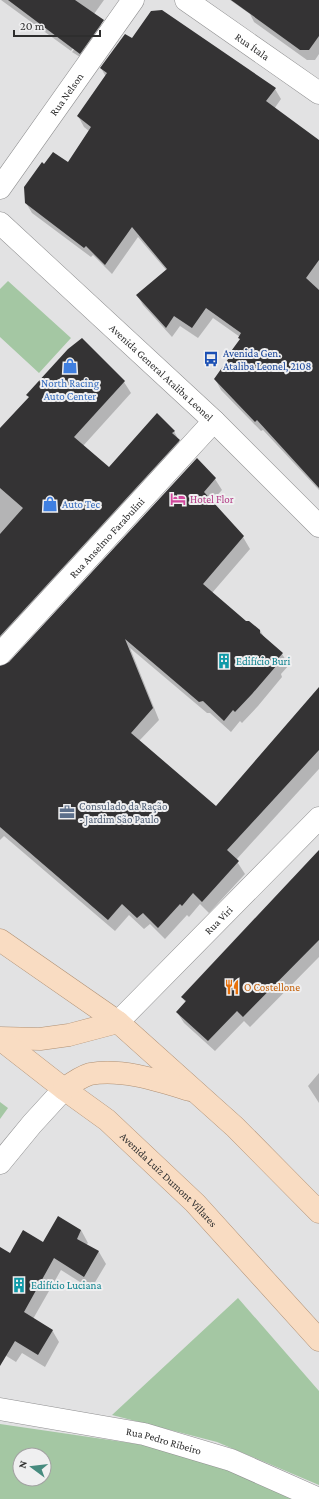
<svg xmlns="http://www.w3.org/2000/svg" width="319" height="1499" viewBox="0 0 319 1499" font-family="'Crimson Pro',serif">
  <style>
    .green { fill: #a4c7a3; fill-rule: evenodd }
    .shadow { fill: #0003 }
    .building { fill: #343334 }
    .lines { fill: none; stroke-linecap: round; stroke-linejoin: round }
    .street-casing { stroke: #909091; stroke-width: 23 }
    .secondary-casing { stroke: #909091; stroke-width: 23 }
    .primary-casing { stroke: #af9074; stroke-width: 23 }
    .street { stroke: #fff; stroke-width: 22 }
    .secondary { stroke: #fff; stroke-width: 22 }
    .primary { stroke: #f9dcc2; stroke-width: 22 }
    .labels { text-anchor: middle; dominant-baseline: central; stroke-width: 4; stroke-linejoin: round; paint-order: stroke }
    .street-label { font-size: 11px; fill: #2e2e2e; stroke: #efeff0 }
    .transit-label { font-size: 11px; fill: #164399; stroke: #efeff0; text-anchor: start }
    .shop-label { font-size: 11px; fill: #366cbe; stroke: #efeff0 }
    .hotel-label { font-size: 11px; fill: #b23c85; stroke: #efeff0; text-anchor: start }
    .culture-label { font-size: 11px; fill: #0d838f; stroke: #efeff0; text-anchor: start }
    .service-label { font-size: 11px; fill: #4e5e75; stroke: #efeff0; text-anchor: start }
    .food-label { font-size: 11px; fill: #c56008; stroke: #efeff0; text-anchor: start }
  </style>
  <rect width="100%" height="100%" fill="#e2e2e3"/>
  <path class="green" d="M8,281L71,338L39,373L0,337V289Z
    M0,1102L8,1108L0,1119Z
    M238,1298L319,1391V1485L217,1442L112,1415Z
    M0,1424L144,1445L229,1471L297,1499H0ZM20,1455H44V1479H20Z"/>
  <path class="shadow" d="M1,0H104L94,14L102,26L80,57L72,52L96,19H94L71,51Z
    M230,0H319V54L315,60H307L254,22L250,14Z
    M132,40L275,89L281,99L274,109L319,143V490L263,430L261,431L221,390L215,379L231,356L230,354L240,340V337L213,318L198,338L180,326L172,337L143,305L137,295L167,271L138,237L112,274L93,255L91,257L32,213L26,203L44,165L68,163L89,131L84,127L78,116L106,77L101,68Z
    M124,382L131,393L83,446L109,468L174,431L180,443L0,654V429L30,398L28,395Z
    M215,479L222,490L211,502L243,537L250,549L212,593L246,622L260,630L264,637L282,654L289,665L281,674L282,677L258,706L242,723L240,721L231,732L210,713H207L130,648L159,720L139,741L216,807L319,689V769L236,860L245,874L209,913L200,904L189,917L187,915L165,939L150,924L144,929L129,915L115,931L4,836L0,840V667H4Z
    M319,865V957L250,1027L244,1021L215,1051L184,1023L177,1012L186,1003L182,997Z
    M319,1073V1103L308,1086Z
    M81,1230L88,1243L86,1245L99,1252L106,1264L91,1289L61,1270L33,1319L52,1330L59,1342L45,1367L22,1353L16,1362L0,1352V1248L10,1254Z"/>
  <path class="building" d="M8,0H75L104,20L80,54Z
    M231,0H319V36L309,50H300Z
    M162,10L276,88L266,101L319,140V260L306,278L319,290V488L257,420L255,422L214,379L231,355L229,354L240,339L238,338L241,333L206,308L192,328L174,316L166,328L136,295L167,269L132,227L105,265L86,246L84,248L25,203L24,187L42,162L44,164L53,152L68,162L91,127L77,116L107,73L100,68L125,34L132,38L151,11Z
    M82,338L125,381L74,437L109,467L157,413L175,431L172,433L180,440L0,636V534L23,508L0,488V428L29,397L26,395L68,349Z
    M197,458L216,478L204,492L244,536L203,584L246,621H249L260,630V633L283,653L274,663L277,665L252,694L235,712L233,710L224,721L203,701L199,702L125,639L153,708L131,733L216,806L319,687V750L227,850L239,861L202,902L193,893L182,906L180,904L158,928L143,913L137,918L122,904L108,920L0,827V666L9,662Z
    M319,850V940L243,1017L237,1011L208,1041L176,1012L186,1001L181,997Z
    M58,1216L81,1230L77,1239L99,1251L84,1277L54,1258L24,1312L53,1330L38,1355L15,1341L0,1366V1247L10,1253L23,1230L43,1242Z"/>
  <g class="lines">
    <g class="street-casing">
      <g id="street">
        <path id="s1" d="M0,654L214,421"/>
        <path d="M0,1163L32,1124L64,1089"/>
        <path id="s2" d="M0,1409L144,1434L231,1460L319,1499"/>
      </g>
    </g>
    <g class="secondary-casing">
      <g id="secondary">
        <path id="s3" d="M186,0L319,93"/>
        <path id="s4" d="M0,188L133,0"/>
        <path id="s5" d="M0,223L214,421L319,526"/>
        <path id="s6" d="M118,1022L319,818"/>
      </g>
    </g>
    <g class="primary-casing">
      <g id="primary">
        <path d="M0,940L118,1022L235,1127L319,1212"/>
        <path d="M0,1038L40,1039L69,1035L118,1022"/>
        <path id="s7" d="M0,1039L64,1089L107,1120L195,1203L319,1340"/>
        <path d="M64,1089C72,1083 80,1077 90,1074C122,1068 160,1081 190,1090"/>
      </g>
    </g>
    <use href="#street" class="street"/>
    <use href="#secondary" class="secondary"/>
    <use href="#primary" class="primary"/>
  </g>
  <defs>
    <g id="bus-bare" transform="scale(1.2)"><path d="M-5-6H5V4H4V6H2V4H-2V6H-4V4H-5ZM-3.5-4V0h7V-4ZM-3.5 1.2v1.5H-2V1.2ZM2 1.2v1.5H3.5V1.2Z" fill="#1a4fb4" stroke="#efeff0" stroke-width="2.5" paint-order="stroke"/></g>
    <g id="shop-bare" transform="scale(1.2)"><path d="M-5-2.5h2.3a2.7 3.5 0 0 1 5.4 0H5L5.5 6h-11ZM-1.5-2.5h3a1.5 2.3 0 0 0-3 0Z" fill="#3f7fe0" stroke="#efeff0" stroke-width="2.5" paint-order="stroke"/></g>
    <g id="hotel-bare" transform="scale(1.2)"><path d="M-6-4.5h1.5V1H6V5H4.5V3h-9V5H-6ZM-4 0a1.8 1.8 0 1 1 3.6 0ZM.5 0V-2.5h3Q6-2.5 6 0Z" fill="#d1479c" stroke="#efeff0" stroke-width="2.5" paint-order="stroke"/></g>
    <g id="building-bare" transform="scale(1.2)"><path d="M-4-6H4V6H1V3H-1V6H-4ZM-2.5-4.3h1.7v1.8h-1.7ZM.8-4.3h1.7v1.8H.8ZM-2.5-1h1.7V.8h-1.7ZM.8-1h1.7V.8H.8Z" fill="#0f9aa8" stroke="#efeff0" stroke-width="2.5" paint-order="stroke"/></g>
    <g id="office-bare" transform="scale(1.2)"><path d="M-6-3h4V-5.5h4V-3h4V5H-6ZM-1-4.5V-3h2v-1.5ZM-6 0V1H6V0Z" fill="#5c6f8a" stroke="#efeff0" stroke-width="2.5" paint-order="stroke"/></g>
    <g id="restaurant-bare" transform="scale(1.2)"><path d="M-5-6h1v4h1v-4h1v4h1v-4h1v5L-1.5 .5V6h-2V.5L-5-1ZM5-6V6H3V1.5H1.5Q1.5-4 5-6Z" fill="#e8710a" stroke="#efeff0" stroke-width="2.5" paint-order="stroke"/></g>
  </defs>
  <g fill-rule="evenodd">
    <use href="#bus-bare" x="211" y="359"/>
    <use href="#shop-bare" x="70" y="366"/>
    <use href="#hotel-bare" x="178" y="499"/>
    <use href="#shop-bare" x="50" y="504"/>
    <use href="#building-bare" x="224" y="661"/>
    <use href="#office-bare" x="67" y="812"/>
    <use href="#restaurant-bare" x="232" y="987"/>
    <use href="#building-bare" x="19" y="1285"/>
  </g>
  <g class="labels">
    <g class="street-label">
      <text stroke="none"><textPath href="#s3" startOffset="81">Rua Ítala</textPath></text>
      <text stroke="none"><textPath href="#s4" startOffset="115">Rua Nelson</textPath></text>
      <text stroke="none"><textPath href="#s5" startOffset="220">Avenida General Ataliba Leonel</textPath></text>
      <text stroke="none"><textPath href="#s1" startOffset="158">Rua Anselmo Farabulini</textPath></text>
      <text stroke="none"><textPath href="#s6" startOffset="143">Rua Viri</textPath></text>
      <text stroke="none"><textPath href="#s7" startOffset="220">Avenida Luiz Dumont Villares</textPath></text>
      <text stroke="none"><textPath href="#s2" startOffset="167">Rua Pedro Ribeiro</textPath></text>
    </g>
    <g class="transit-label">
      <text x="223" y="353">Avenida Gen.<tspan x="223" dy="13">Ataliba Leonel, 2108</tspan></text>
    </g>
    <g class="shop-label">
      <text x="70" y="383">North Racing<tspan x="70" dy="13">Auto Center</tspan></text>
      <text x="62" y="504" text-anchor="start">Auto Tec</text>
    </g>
    <g class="hotel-label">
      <text x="190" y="499">Hotel Flor</text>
    </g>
    <g class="culture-label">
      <text x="236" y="661">Edifício Buri</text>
      <text x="31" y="1285">Edifício Luciana</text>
    </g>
    <g class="service-label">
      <text x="79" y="806">Consulado da Ração<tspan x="79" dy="13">- Jardim São Paulo</tspan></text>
    </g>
    <g class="food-label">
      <text x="244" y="987">O Costellone</text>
    </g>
  </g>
  <g transform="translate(32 1467) rotate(285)"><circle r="19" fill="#efeff0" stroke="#a2a2a2"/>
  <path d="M0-3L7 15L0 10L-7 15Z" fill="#478b7f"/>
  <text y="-6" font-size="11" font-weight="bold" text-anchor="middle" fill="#2e2e2e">N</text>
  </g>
  <path d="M14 30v6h86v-6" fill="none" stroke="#2e2e2e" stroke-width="2"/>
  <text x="20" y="30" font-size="12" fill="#2e2e2e" stroke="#efeff0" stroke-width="3" paint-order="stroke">20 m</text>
</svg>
